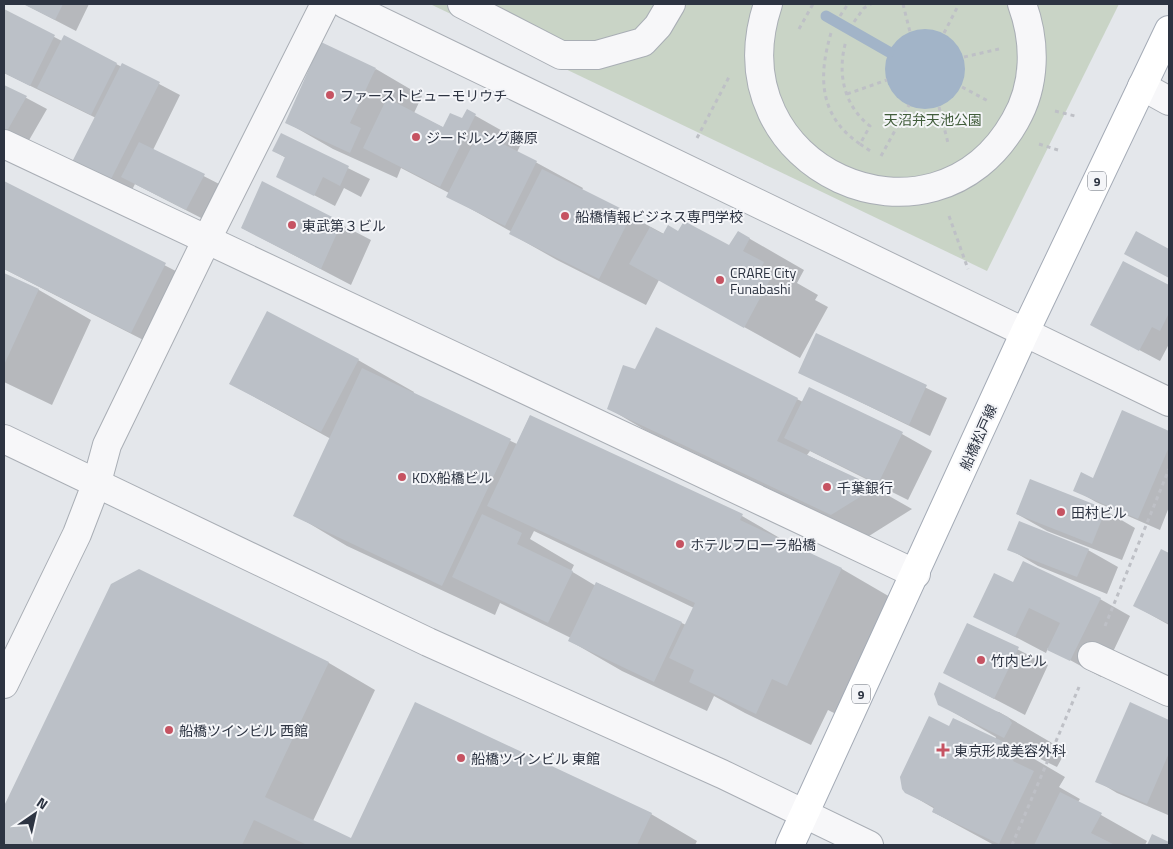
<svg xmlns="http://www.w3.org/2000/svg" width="1173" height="849" viewBox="0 0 1173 849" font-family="'Titillium Web','Noto Sans JP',sans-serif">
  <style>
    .green { fill: #c9d4c6 }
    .water { fill: #a2b4c8 }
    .shadow { fill: #0003; fill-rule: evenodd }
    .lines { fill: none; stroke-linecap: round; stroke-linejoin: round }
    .stream { stroke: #a2b4c8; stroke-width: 11 }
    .building { fill: #bbc0c7 }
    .pedestrian-casing { stroke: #a9aeb5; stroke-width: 30 }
    .minor-casing { stroke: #a9aeb5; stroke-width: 30 }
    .tertiary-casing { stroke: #a9aeb5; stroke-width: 30 }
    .primary-casing { stroke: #a4abb6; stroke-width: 30 }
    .path { stroke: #bec0c6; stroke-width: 3; stroke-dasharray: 4 4; stroke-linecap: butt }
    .pedestrian { stroke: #f7f7f9; stroke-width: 28 }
    .minor { stroke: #f7f7f9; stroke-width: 28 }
    .tertiary { stroke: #f7f7f9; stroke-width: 28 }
    .primary { stroke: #fff; stroke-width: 28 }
    .poi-dot { fill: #c65362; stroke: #f4f5f8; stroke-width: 2 }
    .labels { text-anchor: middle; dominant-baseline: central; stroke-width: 4; stroke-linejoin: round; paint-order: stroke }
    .shield { fill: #f4f5f8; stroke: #696e79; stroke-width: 1 }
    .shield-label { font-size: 12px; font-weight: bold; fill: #2d3442 }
    .poi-label { font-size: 14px; fill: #2d3442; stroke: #f4f5f8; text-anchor: start }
    .park-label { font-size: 14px; fill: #415d3b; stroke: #f4f5f8 }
    .street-label { font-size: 14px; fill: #2d3442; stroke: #f4f5f8 }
  </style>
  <rect width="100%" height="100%" fill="#e4e7eb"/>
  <path class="green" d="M430,4H1119L987,271Z"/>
  <path class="water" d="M885 69a40 40 0 1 1 80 0a40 40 0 1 1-80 0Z"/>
  <path class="shadow" d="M24,4H89L76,31Z
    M4,11L62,41L64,37L122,67L123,65L180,95L153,150L225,187L207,221L135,184L131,192L94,174L96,118L4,73Z
    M376,69L422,96L414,113L444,128L462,120L467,111L522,142L517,152L583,188L582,190L664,234L679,233L730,247L738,232L804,270L797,283L818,295L815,300L828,307L800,358L659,280L646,305L557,260L511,234L512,232L448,196L449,193L401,168L397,178L333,149L286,122Z
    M4,86L47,109L28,142L4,130Z
    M281,135L370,179L361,197L344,188L335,206L277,176L286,158L274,151Z
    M4,182L195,281L161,349L4,269Z
    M262,183L371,240L351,285L242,228Z
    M1124,263L1169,286V344L1160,361L1113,336Z
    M4,274L39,290L91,320L52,405L4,382Z
    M656,329L803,402L809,389L902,434L932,451L908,500L810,451L807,455L875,488L912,509L869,536L645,430L608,408L655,382Z
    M817,335L947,398L930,436L799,372Z
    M358,360L414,392L413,394L517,444L530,416L742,516L797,548L842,569L897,601L842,717L828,710L811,745L745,713L714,696L707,711L622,671L570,641L571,638L500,603L495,615L347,546L295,515L331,439L231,384ZM534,531L694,608L686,625L597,583L596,586L571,571L574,565L530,539Z
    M1123,412L1169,432V507L1160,530L1096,502L1075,490L1094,479Z
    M1031,481L1106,511L1135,528L1122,560L1047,531L1017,514Z
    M1009,549L1088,550L1118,567L1107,594L1038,566Z
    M1161,551L1169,555V625L1135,606Z
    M139,571L329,663L375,690L313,821L351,839L651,814L697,841L695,845H4V809L112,585Z
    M1013,584L1100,599L1130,616L1101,677L1048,648L1046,653L975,616Z
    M968,624L1048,665L1025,715L945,673Z
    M939,704L999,712L1052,743L1064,754L1057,767L1020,749L1019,750L1065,777L1059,787L1080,799L1078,802L1147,841L1145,845H994L933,812L935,809L906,792L950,728L995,739L996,737Z
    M1130,704L1169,721L1168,815L1117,793L1097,781Z"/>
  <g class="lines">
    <path class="stream" d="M826,16L889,52"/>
  </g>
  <path class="building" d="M23,4H63L55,20Z
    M4,9L55,35L30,86L4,73Z
    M64,35L117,63L91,115L37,88Z
    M321,42L376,68L350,123L361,128L350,153L285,123Z
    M122,63L160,82L110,181L72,162Z
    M4,85L27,96L7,131L4,130Z
    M387,98L443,127L450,113L462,118L467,109L476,114L440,187L363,148Z
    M479,132L537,161L505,226L446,197Z
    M281,133L349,166L340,186L323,177L314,196L276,177L285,157L272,151Z
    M139,142L205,174L186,210L121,177Z
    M542,169L632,214L599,279L509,234Z
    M4,181L166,263L131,333L4,269Z
    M262,181L342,222L321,269L241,228Z
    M684,221L729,245L738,231L750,238L743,251L764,262L761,268L773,274L744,328L629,264L650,227L663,234L668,225L678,231Z
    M1136,231L1169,249V278L1124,254Z
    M1123,261L1169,285V313L1160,331L1152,327L1139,351L1090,325Z
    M4,273L39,289L4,365Z
    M267,311L359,359L321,432L229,384Z
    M656,327L798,398L777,441L876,487L831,515L607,409L623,365L635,369Z
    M816,333L927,385L909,425L798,373Z
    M362,368L511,439L442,586L293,516Z
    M809,387L903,432L878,484L784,438Z
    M1122,410L1169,431V447L1138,519L1073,491L1081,472L1093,478Z
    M530,415L743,514L740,520L842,568L787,686L772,679L756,714L689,682L694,670L669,658L695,603L487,506Z
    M1030,479L1106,509L1092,544L1016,514Z
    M482,514L522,533L517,544L573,571L548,623L452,577Z
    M1019,521L1089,549L1077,577L1007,550Z
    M1161,549L1169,553V624L1133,606Z
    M1023,561L1101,598L1070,661L1047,650L1060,623L1029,608L1015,637L973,617L994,573L1013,582Z
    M139,569L329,662L265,797L351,838L415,702L652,813L637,845H307L254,820L242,845H4V806L111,584Z
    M596,582L682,622L654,682L568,641Z
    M967,623L1019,647L994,699L943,673Z
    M939,682L1008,717L1012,723L1004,738L938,705L934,694Z
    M1130,702L1169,720V753L1147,804L1095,782Z
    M929,716L949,726L953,718L1019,749L1013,761L1034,771L999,844L932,812L934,807L905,793L902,789L900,777Z
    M1060,792L1102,813L1091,833L1115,845H1034Z
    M1152,834L1169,842V845H1147Z"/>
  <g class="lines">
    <g class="pedestrian-casing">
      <path id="pedestrian" d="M462,4L561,55H597L643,42L658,26L671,4
        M768,4C713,169 933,266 1015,121C1036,85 1036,42 1022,4"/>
    </g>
    <g class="minor-casing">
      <path id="minor" d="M1142,86L1169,101
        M4,144L916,574
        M97,482L107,445L207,239L325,4
        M1092,656L1169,692"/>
    </g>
    <g class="tertiary-casing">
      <path id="tertiary" d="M345,4L1169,402
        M4,439L428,642L722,774L869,845
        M4,684L77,534L97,482"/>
    </g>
    <g class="primary-casing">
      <path id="primary" d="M790,845L1025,332L1169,30"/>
    </g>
    <path class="path" d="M903,4L910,32
      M840,16L848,4
      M854,22L864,8L871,4
      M799,29L813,4
      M831,33C818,77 819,116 860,144L870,126C843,105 837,72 846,41
      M944,33L959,4
      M964,57L999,49
      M962,87L990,102
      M847,94L887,80
      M939,107L948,143
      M1055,111L1075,116
      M697,138L729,77
      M860,144L872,152
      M1039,144L1058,150
      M881,156L909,105
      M949,216L968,269
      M1105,626L1169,469
      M1012,845L1079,687"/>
    <use href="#pedestrian" class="pedestrian"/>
    <use href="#minor" class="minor"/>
    <use href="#tertiary" class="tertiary"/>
    <use href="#primary" class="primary"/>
  </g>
  <g class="poi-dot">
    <circle cx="330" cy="95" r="5"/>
    <circle cx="416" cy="137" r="5"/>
    <circle cx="565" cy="216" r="5"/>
    <circle cx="292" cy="225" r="5"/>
    <circle cx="720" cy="280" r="5"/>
    <circle cx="402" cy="477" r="5"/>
    <circle cx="827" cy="487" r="5"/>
    <circle cx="1061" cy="512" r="5"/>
    <circle cx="680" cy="544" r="5"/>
    <circle cx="981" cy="660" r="5"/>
    <circle cx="169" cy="730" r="5"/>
    <path d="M940.5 742.5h5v5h5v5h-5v5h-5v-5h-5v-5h5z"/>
    <circle cx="461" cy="758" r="5"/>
  </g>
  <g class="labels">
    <g class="shield">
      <rect x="1088" y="171.5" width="18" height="19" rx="4"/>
      <rect x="852" y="684.5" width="18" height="19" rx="4"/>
    </g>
    <g class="shield-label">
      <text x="1097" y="181">9</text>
      <text x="861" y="694">9</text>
    </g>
    <g class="poi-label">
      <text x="340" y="95">ファーストビューモリウチ</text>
      <text x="426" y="137">ジードルング藤原</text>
      <text x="575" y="216">船橋情報ビジネス専門学校</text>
      <text x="302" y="225">東武第３ビル</text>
      <text x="730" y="272">CRARE City<tspan x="730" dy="16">Funabashi</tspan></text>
      <text x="412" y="477">KDX船橋ビル</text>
      <text x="837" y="487">千葉銀行</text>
      <text x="1071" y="512">田村ビル</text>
      <text x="690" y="544">ホテルフローラ船橋</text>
      <text x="991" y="660">竹内ビル</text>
      <text x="179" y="730">船橋ツインビル 西館</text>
      <text x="954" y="750">東京形成美容外科</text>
      <text x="471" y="758">船橋ツインビル 東館</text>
    </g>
    <g class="park-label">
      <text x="933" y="119">天沼弁天池公園</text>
    </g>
    <g class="street-label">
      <text transform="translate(978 437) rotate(-66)">船橋松戸線</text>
    </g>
  </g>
  <rect width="1173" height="849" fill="none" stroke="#2d3442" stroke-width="10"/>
  <g transform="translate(35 814) rotate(34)" stroke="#f4f5f8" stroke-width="4" paint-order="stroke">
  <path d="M0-4L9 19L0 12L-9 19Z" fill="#2d3442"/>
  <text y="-8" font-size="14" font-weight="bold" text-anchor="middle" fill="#2d3442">N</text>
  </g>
</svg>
